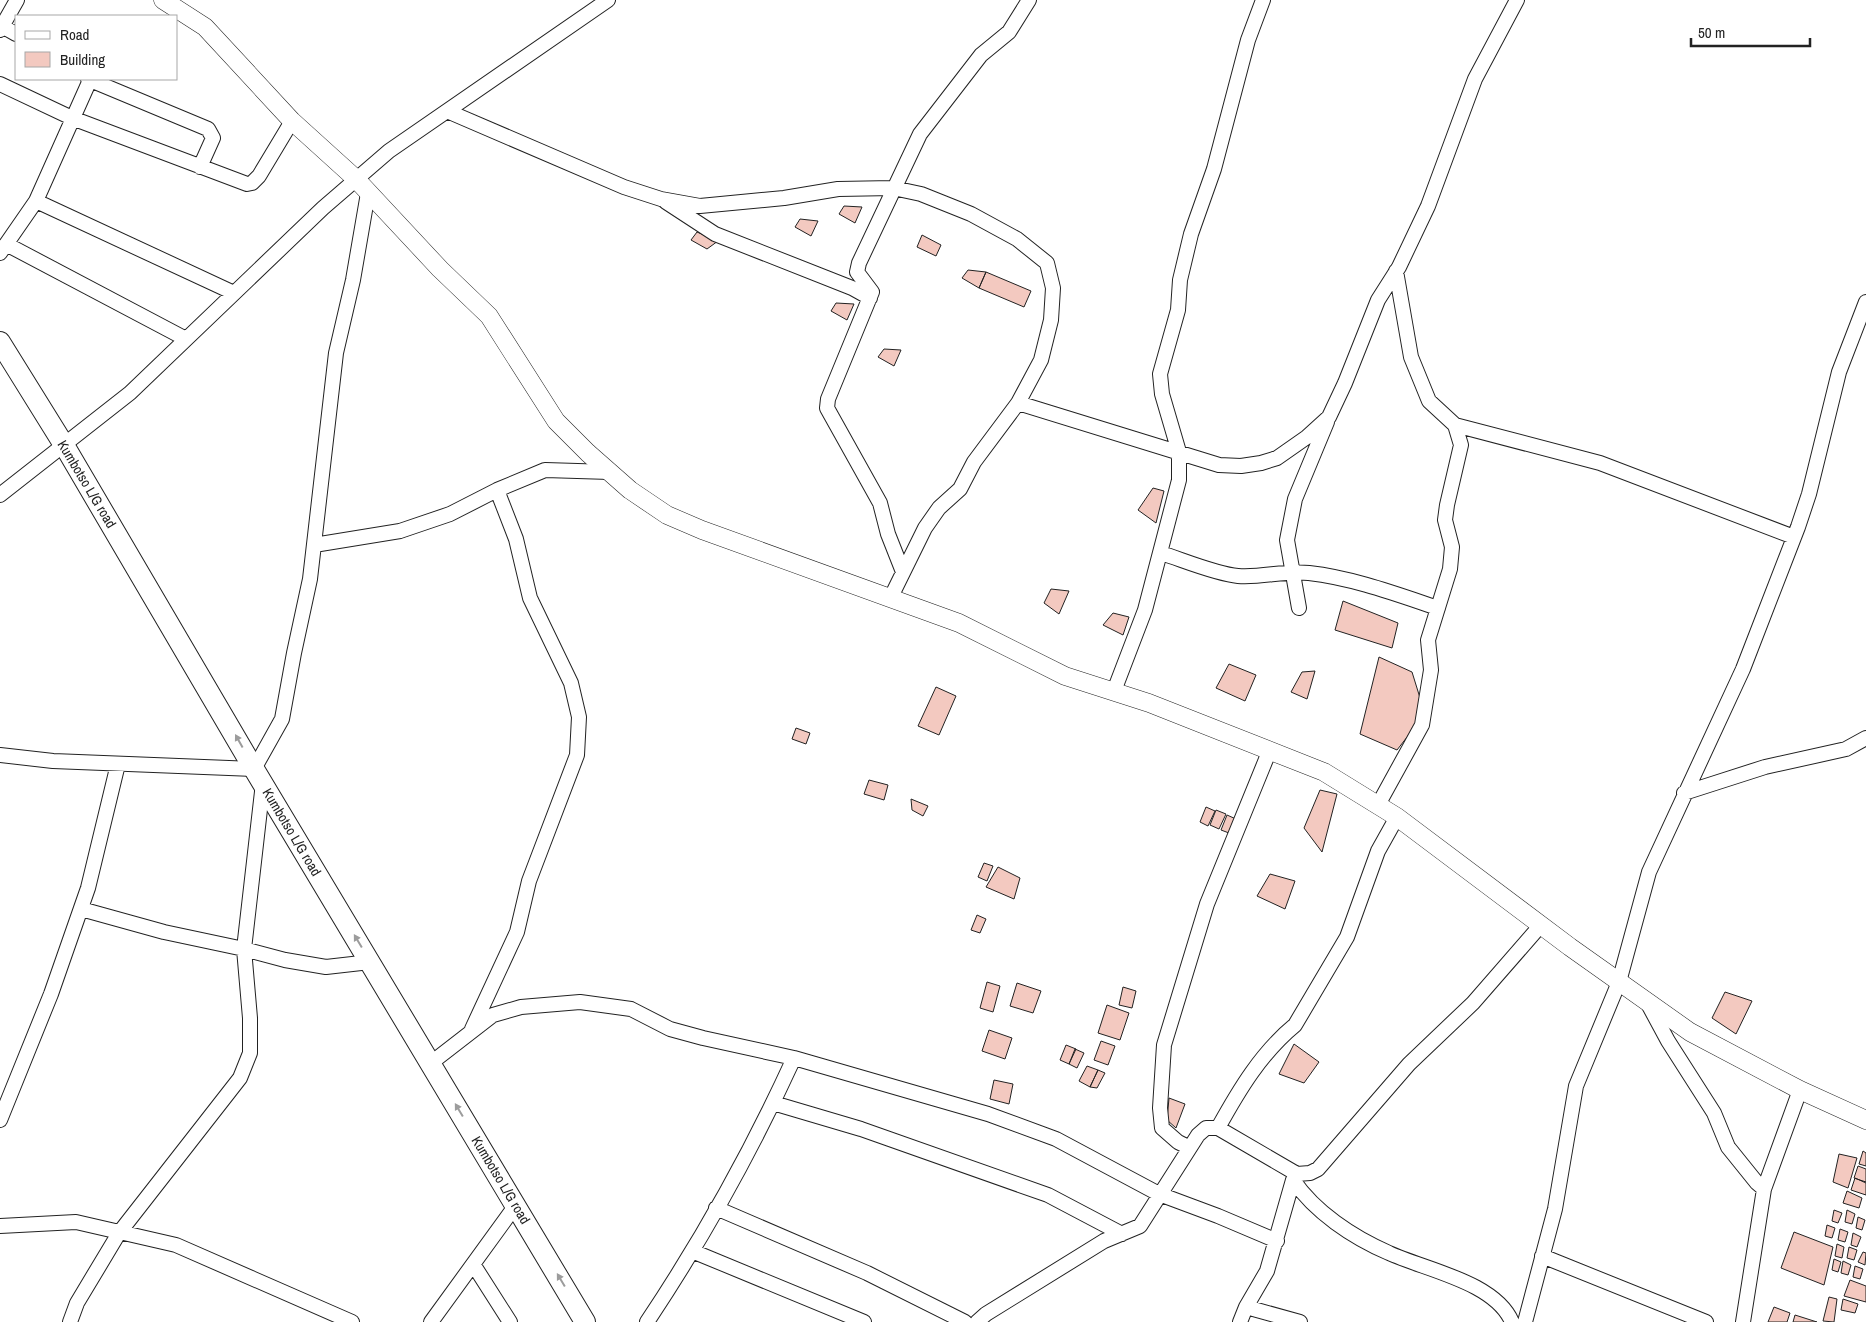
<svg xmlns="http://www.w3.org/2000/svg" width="1866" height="1322" viewBox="0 0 1866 1322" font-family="'Archivo Narrow',sans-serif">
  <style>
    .building { fill: #f3c9c0; stroke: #222 }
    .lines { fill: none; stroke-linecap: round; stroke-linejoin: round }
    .minor-casing { stroke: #222; stroke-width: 16 }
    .tertiary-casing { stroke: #222; stroke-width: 19 }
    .secondary-casing { stroke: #222; stroke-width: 22 }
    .minor { stroke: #fff; stroke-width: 14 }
    .tertiary { stroke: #fff; stroke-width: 18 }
    .secondary { stroke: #fff; stroke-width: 20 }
    .oneway { fill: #9c9c9c }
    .labels { text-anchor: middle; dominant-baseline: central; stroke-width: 4; stroke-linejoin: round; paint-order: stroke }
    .street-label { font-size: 14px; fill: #222; stroke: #fff }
  </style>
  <rect width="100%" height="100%" fill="#fff"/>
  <path class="building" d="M844,206L862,207L855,223L839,214Z
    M800,219L818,221L811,236L795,227Z
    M697,232L718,241L707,249L691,240Z
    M922,235L941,245L936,256L917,247Z
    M968,270L986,272L979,288L962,278Z
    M986,272L1031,291L1024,307L979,288Z
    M836,303L854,304L847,320L831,311Z
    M884,349L901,350L894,366L878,357Z
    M1153,488L1164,491L1156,523L1138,510Z
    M1051,589L1069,591L1059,614L1044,603Z
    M1343,601L1398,623L1392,648L1335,630Z
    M1113,613L1129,617L1123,635L1103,625Z
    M1379,657L1412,672L1425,714L1397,750L1360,734Z
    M1229,664L1256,675L1245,701L1216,688Z
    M1315,671L1307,699L1291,692L1302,672Z
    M936,687L956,696L939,735L918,726Z
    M796,728L810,733L806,744L792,739Z
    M869,780L888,785L884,800L864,794Z
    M1320,790L1337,794L1322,852L1304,828Z
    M911,799L928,806L923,816L912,810Z
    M1206,807L1215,811L1208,826L1200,822Z
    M1216,810L1226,814L1219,829L1210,825Z
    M1227,815L1236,819L1229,833L1221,830Z
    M984,863L993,866L987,881L978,877Z
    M998,867L1020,878L1014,899L986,887Z
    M1270,874L1295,881L1285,909L1257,896Z
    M977,915L986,919L980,933L971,930Z
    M987,982L1000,986L993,1012L980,1008Z
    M1017,983L1041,991L1033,1013L1010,1006Z
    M1123,987L1136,991L1132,1008L1119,1005Z
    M1725,992L1752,1001L1736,1034L1712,1018Z
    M1107,1005L1129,1013L1120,1040L1098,1033Z
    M989,1030L1012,1038L1005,1059L982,1051Z
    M1101,1041L1115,1046L1108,1065L1094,1060Z
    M1294,1044L1319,1062L1304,1083L1279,1074Z
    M1066,1045L1076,1049L1069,1064L1060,1060Z
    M1075,1049L1084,1053L1077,1068L1069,1064Z
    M1087,1066L1098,1070L1090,1087L1079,1081Z
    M1098,1070L1105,1073L1097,1088L1090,1087Z
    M994,1080L1013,1084L1009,1104L990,1099Z
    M1169,1098L1185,1104L1176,1128L1167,1120Z
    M1863,1151L1866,1153V1166L1859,1164Z
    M1839,1154L1857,1158L1848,1188L1833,1182Z
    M1858,1166L1866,1169V1182L1854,1178Z
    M1855,1178L1866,1183V1195L1851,1190Z
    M1847,1191L1862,1198L1859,1208L1843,1203Z
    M1834,1210L1842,1213L1838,1223L1832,1221Z
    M1847,1210L1855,1214L1852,1224L1845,1222Z
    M1858,1217L1865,1220L1862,1230L1856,1228Z
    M1827,1225L1835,1228L1832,1238L1825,1236Z
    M1840,1229L1848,1232L1845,1242L1838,1240Z
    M1794,1232L1833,1247L1824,1285L1781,1268Z
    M1853,1233L1861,1237L1857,1247L1851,1245Z
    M1837,1244L1844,1247L1842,1258L1835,1256Z
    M1849,1247L1857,1250L1854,1260L1847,1258Z
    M1863,1252L1866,1253L1865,1265L1858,1262Z
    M1834,1259L1841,1262L1838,1272L1832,1270Z
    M1843,1261L1851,1265L1848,1275L1841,1273Z
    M1855,1266L1863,1269L1860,1279L1853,1277Z
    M1850,1280L1866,1286V1302L1844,1296Z
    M1829,1297L1837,1299L1834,1322L1823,1321Z
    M1843,1299L1858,1304L1855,1313L1841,1310Z
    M1774,1307L1790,1313L1787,1322H1768Z
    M1795,1315L1817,1322H1793Z"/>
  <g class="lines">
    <g class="minor-casing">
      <path id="minor" d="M2,26L16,34
        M0,30L17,0
        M88,79L208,129L213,138L200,167
        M0,84L72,118L247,184L252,183L259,176L292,121
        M447,111L624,187L661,199L700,206L784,198L838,189L893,188L921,194L971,214L1017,239L1047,263L1053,288L1051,320L1041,360L1018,403L974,462L960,489L939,508L925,528L891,597
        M36,201L234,293
        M666,202L715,234L852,288L870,298
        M6,244L186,339
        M0,253L36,201L90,80
        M1018,403L1219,465L1241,466L1261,463L1277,458L1307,437L1329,417L1345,383L1378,300L1399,267L1428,206L1475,79L1517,0
        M1455,425L1600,463L1794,537
        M0,495L130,393L323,208L389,151L608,0
        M314,545L400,531L450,514L497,490L545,470L610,472
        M1161,553C1183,560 1216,574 1238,576C1262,578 1285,570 1309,573C1353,578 1396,594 1438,608
        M903,572L888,534L880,503L832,417L827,408L828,399L872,292L857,272L859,263L920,134L981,55L1009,32L1029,0
        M1299,608L1287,540L1295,499L1327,422
        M1114,691L1145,610L1179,480V452L1162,394L1160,374L1178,310L1180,280L1191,234L1214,169L1248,40L1263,0
        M0,755L53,761L254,769L282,719L294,653L310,579L336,353L353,280L368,193
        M1684,793L1765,767L1846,749L1866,738
        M1378,805L1422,725L1431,670L1428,640L1450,569L1452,547L1445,520L1447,505L1461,445L1455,425L1429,401L1411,357L1396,271
        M81,909L164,932L244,949L285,960L326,967L370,962
        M1647,1002L1668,1041L1714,1113L1728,1147L1757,1183L1764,1189
        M472,1029L517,932L529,881L577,755L579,717L571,683L530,598L516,539L497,490
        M431,1063L493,1015L521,1007L580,1002L631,1009L670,1029L703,1038L794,1058L988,1114L1056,1139L1159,1194L1218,1216L1277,1241
        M773,1103L861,1129L1048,1195L1122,1234
        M0,1120L51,994L88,888L118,764
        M1218,1128C1239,1090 1261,1053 1295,1025L1347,937L1378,851L1397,817
        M1188,1147L1178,1142L1162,1128L1160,1108L1164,1045L1207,904L1269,752
        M1293,1180C1315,1212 1352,1237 1389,1253C1426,1270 1495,1282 1512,1322
        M716,1208L867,1273L965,1322
        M0,1226L76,1222L176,1245L352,1322
        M692,1251L864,1322
        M1542,1256L1706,1322
        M473,1264L510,1322
        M1246,1307L1300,1322
        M70,1322L77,1303L119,1233L240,1078L250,1053V1018L244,949L263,783
        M431,1322L516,1205
        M647,1322C703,1238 752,1150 794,1058
        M977,1322L986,1314L1104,1241L1140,1226L1198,1135L1206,1128H1218L1297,1174L1310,1173L1318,1169L1409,1064L1473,1003L1541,925
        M1240,1322L1246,1307L1267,1271L1293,1180L1297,1175
        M1525,1322L1555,1209L1576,1086L1619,982L1649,872L1743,669L1798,527L1809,494L1839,372L1866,302
        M1743,1322L1764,1189L1800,1090"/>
    </g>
    <g class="tertiary-casing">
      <path id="tertiary" d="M163,0L205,27L292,121L356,179L440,269L489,316L556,421L588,453L630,490L667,515L702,530L959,623L1065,676L1149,703L1324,772L1397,817L1570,947L1690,1032L1800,1090L1866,1120"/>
    </g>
    <g class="secondary-casing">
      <path id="secondary" d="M0,342L64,445L254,769L585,1322"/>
    </g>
    <use href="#minor" class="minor"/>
    <use href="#tertiary" class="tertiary"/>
    <use href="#secondary" class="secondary"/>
  </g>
  <defs><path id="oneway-solid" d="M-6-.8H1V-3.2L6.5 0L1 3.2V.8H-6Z" transform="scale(1.25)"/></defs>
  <g class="oneway">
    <use href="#oneway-solid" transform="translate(239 741) rotate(-119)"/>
    <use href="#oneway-solid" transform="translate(358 941) rotate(-121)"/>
    <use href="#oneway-solid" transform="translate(459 1110) rotate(-121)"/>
    <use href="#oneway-solid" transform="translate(561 1280) rotate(-121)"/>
  </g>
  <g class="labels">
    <g class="street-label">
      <text transform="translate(87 484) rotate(59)">Kumbotso L/G road</text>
      <text transform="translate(292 832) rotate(59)">Kumbotso L/G road</text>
      <text transform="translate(501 1180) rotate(59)">Kumbotso L/G road</text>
    </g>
  </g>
  <rect x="15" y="15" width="162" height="65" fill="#ffffff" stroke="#a7a7a7"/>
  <rect x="25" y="31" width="25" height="8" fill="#ffffff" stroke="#a7a7a7"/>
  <text x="60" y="40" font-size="15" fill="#222222">Road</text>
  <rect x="25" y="52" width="25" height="15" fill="#f3c9c0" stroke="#a7a7a7"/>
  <text x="60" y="65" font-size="15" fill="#222222">Building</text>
  <path d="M1691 38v8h119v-8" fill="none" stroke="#222222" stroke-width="2.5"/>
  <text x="1698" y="38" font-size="15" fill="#222222" stroke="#ffffff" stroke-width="4" paint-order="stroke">50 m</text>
</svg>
